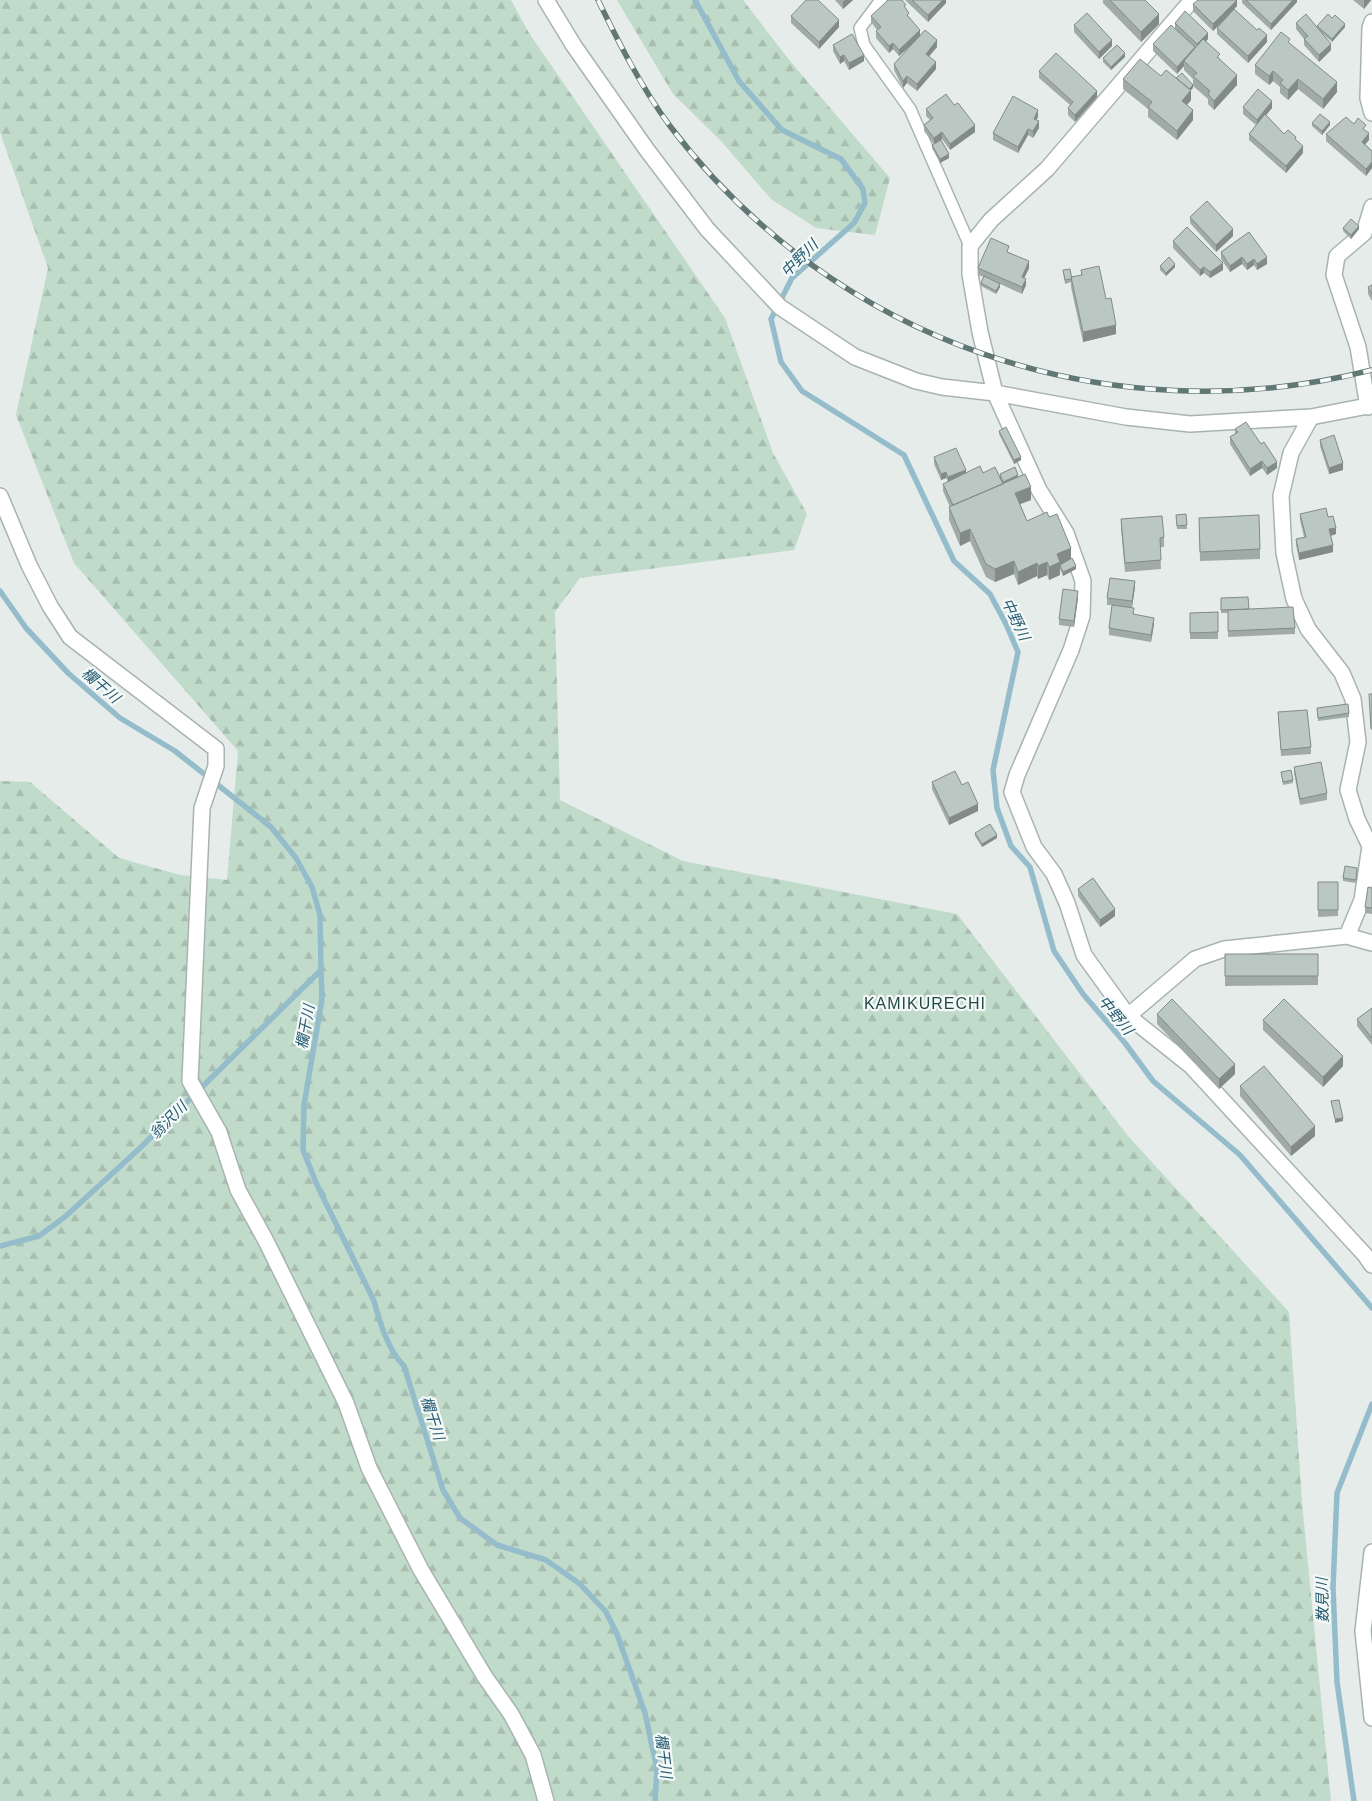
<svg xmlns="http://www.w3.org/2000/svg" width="1372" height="1801" viewBox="0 0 1372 1801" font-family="Helvetica,'Noto Sans JP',sans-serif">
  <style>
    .forest { fill: url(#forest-firs) }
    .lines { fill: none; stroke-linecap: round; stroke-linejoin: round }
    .stream { stroke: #94bccb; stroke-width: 5.5 }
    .lane-casing { stroke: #a8b4b1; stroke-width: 14 }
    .street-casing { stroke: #a8b4b1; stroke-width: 18 }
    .lane { stroke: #fff; stroke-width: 11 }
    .street { stroke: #fff; stroke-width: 15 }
    .rail-casing { stroke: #617774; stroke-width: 5.5 }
    .rail { stroke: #f5f9f8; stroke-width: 4; stroke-dasharray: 11; stroke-linecap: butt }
    .wall { fill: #a0aba8 }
    .shaded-wall { fill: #828b88 }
    .building { fill: #bac7c3; stroke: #828b88 }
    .labels { text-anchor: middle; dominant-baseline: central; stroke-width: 4.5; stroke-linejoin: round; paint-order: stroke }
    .water-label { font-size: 15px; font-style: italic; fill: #275c72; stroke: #f5f9f8 }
    .quarter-label { font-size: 16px; letter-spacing: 1px; fill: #244c47; stroke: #f5f9f8 }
  </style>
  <defs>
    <pattern id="forest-firs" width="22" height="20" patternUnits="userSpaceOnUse" patternTransform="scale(1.25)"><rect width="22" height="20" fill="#c1dbcb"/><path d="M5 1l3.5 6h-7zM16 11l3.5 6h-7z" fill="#a6bdaf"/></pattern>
  </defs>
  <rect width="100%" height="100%" fill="#e5ecea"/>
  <path class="forest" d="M0,0H511L529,33L725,318L773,453L807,514L794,550L580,578L555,612L560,800L683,861L957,914L1128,1136L1289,1312L1302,1502L1331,1801H0V781L30,782L119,858L180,875L227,880L238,751L74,563L16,415L48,268L0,132Z
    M617,0H743L790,61L890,178L875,235L816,228L771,199L721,141L673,94Z"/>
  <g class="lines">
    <path class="stream" d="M695,0L739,81L782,130L841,159L863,189L865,203L854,223L792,278L771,319L781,362L802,391L904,455L954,561L990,594L1006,624L1018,652L993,770L997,808L1011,846L1030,867L1054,951L1083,994L1125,1043L1153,1081L1240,1155L1372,1308
      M0,591L26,628L68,673L120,718L175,751L271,827L296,858L312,887L320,915L321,970
      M321,970L322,999L304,1105L303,1150L317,1185L374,1301C380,1323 388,1350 404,1366L443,1490L460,1518L497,1545L546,1560L580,1584L606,1612L617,1634L645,1713L657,1769L655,1801
      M0,1246L39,1236L66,1216L140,1148L321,970
      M1354,1801L1337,1682L1333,1588L1337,1493L1372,1404"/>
    <g class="lane-casing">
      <path id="lane" d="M881,0L860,28L864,45L910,109L970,246"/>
    </g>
    <g class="street-casing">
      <path id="street" d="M546,0L574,46L647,150L707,229L780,307L855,357L916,381L942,387L995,393L1126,417L1190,424L1311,417L1372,405
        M1192,0L1047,169L991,220L970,246V274L980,332L995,393L1039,490L1066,533L1083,581L1082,616L1071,650L1017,775L1012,792L1034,847L1054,874L1067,903L1084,955L1128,1016L1191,1066L1365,1255L1372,1265
        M1372,22L1370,28L1368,98L1372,113
        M1368,407L1358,347L1334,275L1337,256L1364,233L1372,207
        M1311,417L1291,453L1281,496L1284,553L1294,599L1308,629L1342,673L1353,699L1358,742L1348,790L1357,819L1370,846L1362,900L1347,936
        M0,496L29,565L50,606L70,637L216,749V766L202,808L190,1081L219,1132L238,1190L266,1241L346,1403L369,1468L421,1570L485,1677L511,1714L533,1755L546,1801
        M1128,1016L1195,959L1224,949L1347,936L1372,943
        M1372,1552L1363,1631L1372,1718"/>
    </g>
    <use href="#lane" class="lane"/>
    <use href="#street" class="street"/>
    <g class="rail-casing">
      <path id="rail" d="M598,0C619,43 641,87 670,126C833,342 1110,437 1372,370"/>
    </g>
    <use href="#rail" class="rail"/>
  </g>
  <path class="wall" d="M835,0H853L843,9Z
    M905,0H946V3L928,22Z
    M1103,0H1145L1159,24L1141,42L1103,3Z
    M1242,0H1297V2L1271,30L1242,3Z
    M1353,0H1371L1364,9Z
    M1193,4L1237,6L1234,9L1267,42L1248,63L1217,34V28L1231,13L1213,31L1193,11Z
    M906,8L909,18L920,35L937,47L929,56L936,69L917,91L907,83L903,88L894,70V64L911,45L899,56L893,49L889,53L876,38V31L877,30L871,22V16Z
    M791,16L839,27L819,49L791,23Z
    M1332,18L1345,27L1332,42L1322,33L1331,50L1319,62L1304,45V39L1296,29V23L1317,28V26Z
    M1175,23L1208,39L1206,41L1220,59L1237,85L1214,110L1208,104V99L1193,86V79L1184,70V66L1177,74L1153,51V44L1175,28Z
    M1074,25L1112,46L1099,59L1074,32Z
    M1290,44L1337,92L1323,109L1298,89L1288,100L1280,93V87L1273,81L1269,85L1255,74V65Z
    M833,45L864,61L849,70L844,61L840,64L833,51Z
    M1125,57L1111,70L1103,62V58Z
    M1039,71L1097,97L1075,122L1068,115V108L1070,105L1039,78Z
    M1161,76L1176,78L1193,88L1191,90V100L1187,105L1193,120L1177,140L1148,117V109L1123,89V79Z
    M1243,107L1272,108L1266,115L1284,134L1296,141L1303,153L1286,173L1249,140V134L1256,125L1243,114Z
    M926,109L975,132L950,150L942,139L939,141L949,158L940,163L932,148V145L934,144L924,131V125L930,120L926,116Z
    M1038,117L1036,120L1039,128L1033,138L1028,135L1018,153L993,140V133Z
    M1312,123L1330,125L1322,135L1312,126Z
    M1354,124L1366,131L1369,140L1365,144L1372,151V168L1366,176L1326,141V134Z
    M1190,217L1233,236L1216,252L1190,223Z
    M1343,228L1359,229L1351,239L1343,231Z
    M1249,232L1267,264L1257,270L1254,265L1247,270L1242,264L1230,272L1221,259V252Z
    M1173,241L1223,270L1210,278L1204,273L1200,276L1173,248Z
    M1009,252L1029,268L1024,278L1026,285L1022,294L998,283L1000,287L996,294L981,286V283L984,277L978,275V268Z
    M1160,266L1175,267L1166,276L1160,270Z
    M1063,270L1072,277L1081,275V270L1106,299L1116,334L1083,342L1071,287V282L1065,284Z
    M1372,285V301L1368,294V287Z
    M1235,429L1261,444L1277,468L1267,475L1262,468L1250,476L1230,444V437L1235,434Z
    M999,431L1021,460L1014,464L999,434Z
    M1320,440L1343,470L1329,474L1320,446Z
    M934,457L966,473H983L1000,477V474L1018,477L1031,500L1020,504L1027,521L1049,517L1071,559L1076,569L1063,576L1060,569V575L1049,580L1047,575L1038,579L1037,576L1018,585L1014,574L995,582L986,577L970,541L960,546L949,520V507H950L943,491V484L948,482L946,478L941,480L934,464Z
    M1186,514L1187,529H1177L1176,515Z
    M1300,514L1328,517L1336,534L1331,536L1333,552L1299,560L1296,545V539L1304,537L1300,520Z
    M1199,518L1260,549V559L1200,561Z
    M1121,519L1164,537V547H1160L1161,569L1125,572L1121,529Z
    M1135,587L1132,607L1134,614L1154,624L1151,642L1109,635V628L1112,605H1107V598Z
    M1078,598L1074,627L1059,625V619Z
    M1221,598L1295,628V634L1228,637V613H1221Z
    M1218,612V639H1190V613Z
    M1317,708L1349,713V717L1318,721Z
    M1278,712L1311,747V754L1281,756Z
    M1294,767L1327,793V800L1300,805L1294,773Z
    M1281,772L1293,780V783L1283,785Z
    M932,782L962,785L978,811L949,825L932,789Z
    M975,833L997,838L982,847L975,836Z
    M1357,871L1356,883L1343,881V878Z
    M1318,882H1338V916L1318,917Z
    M1372,888V914L1365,913V907Z
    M1078,889L1115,916L1100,927L1078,896Z
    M1225,954H1318V985L1225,986Z
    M1372,1009V1045L1357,1026V1019Z
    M1157,1014L1235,1074L1219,1089L1157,1024Z
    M1263,1020L1343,1066L1323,1087L1263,1030Z
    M1240,1086L1315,1136L1291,1156L1240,1096Z"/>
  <path class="shaded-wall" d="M845,0H853L843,9V2Z
    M943,0H946V3L928,22V15Z
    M1237,0V6L1213,31V24Z
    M1293,0H1297V2L1271,30V24Z
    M1364,0H1371L1364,9Z
    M1159,14V24L1141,42V32Z
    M839,20V27L819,49V42Z
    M1345,24V27L1332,42V39Z
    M920,30V37L899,56V50Z
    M1208,33V39L1197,50V44Z
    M1267,35V42L1248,63V56Z
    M937,40V47L926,60V54Z
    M1112,40V46L1099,59V52Z
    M893,43V49L889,53V46Z
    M1331,44V50L1319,62V55Z
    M1195,47L1184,61V66L1177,74V67Z
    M1125,53V57L1111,70V67Z
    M844,55V61L840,64V57Z
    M864,55V61L849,70V63Z
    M936,62V69L917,91V84Z
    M1273,71V81L1269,85V76Z
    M1237,75V85L1214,110V101Z
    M907,76V83L903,88V81Z
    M1298,79V89L1288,100V90Z
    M1337,82V92L1323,109V99Z
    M1193,85V88L1191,90V100L1182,111V101L1187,91Z
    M1097,91V97L1075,122V115Z
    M1272,101V108L1257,126V120Z
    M1038,110V117L1034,125V119Z
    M1193,110V120L1177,140V131Z
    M1039,121V128L1033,138V131Z
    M1330,122V125L1322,135V131Z
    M975,125V132L950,150V144Z
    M1028,129V135L1018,153V147Z
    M942,132V139L934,145V138Z
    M1369,133V140L1362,148V142Z
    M1303,146V153L1286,173V166Z
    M949,154V158L940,163V159Z
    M1372,162V168L1366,176V169Z
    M1359,226V229L1351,239V235Z
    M1233,229V236L1216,252V245Z
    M1242,257V264L1230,272V266Z
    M1267,257V264L1257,270V264Z
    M1254,259V265L1247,270V264Z
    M1029,261V268L1022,283V277Z
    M1223,263V270L1210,278V272Z
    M1175,264V267L1166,276V273Z
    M1204,267V273L1200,276V270Z
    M1026,279V285L1022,294V287Z
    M1000,284V287L996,294V291Z
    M1116,325V334L1083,342V332Z
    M1021,457V460L1014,464V460Z
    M1262,461V468L1250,476V469Z
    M1277,462V468L1267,475V468Z
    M1343,463V470L1329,474V468Z
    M966,470V476L948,484V477Z
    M946,472V478L941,480V474Z
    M1018,475V479L1003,485V482Z
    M1031,487V500L1015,506V493Z
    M1336,528V534L1329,536V529Z
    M970,529V541L960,546V533Z
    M1333,545V552L1299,560V553Z
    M1071,548V561L1060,566V575L1049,580V567L1057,554Z
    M1014,561V574L995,582V569Z
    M1047,562V575L1038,579V566Z
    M1037,563V576L1018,585V572Z
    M1076,566V569L1063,576V572Z
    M1135,581V587L1132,607V601Z
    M1078,591V598L1074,627V621Z
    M1154,618V624L1151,642V635Z
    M978,804V811L949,825V818Z
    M997,835V838L982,847V844Z
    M1115,909V916L1100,927V920Z
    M1343,1056V1066L1323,1087V1077Z
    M1235,1064V1074L1219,1089V1079Z
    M1343,1118V1121L1335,1123V1119Z
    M1315,1126V1136L1291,1156V1147Z"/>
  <path class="building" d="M806,0H818L839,20L819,42L791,16Z
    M888,0H902L906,5L904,6L909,13L907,15L920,30L899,50L893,43L889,46L876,31L881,27L871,16Z
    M912,0H943L928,15Z
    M1110,0H1145L1159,14L1141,32Z
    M1198,0H1237L1213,24L1193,4Z
    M1246,0H1293L1271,24Z
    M1234,9L1257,30L1259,28L1267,35L1248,56L1217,28Z
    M1185,11L1208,33L1197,44L1175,23Z
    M1087,13L1112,40L1099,52L1074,25Z
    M1306,14L1331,44L1319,55L1304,39L1308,36L1296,23Z
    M1328,14L1332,18L1335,15L1345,24L1332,39L1317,26Z
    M1171,25L1195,47L1177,67L1153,44Z
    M925,30L937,40L926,54L936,62L917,84L907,76L903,81L894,64Z
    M1281,32L1290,39L1288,42L1337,82L1323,99L1298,79L1288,90L1280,83L1283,80L1273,71L1269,76L1255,65Z
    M852,34L864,55L849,63L844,55L840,57L833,45Z
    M1203,39L1220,54L1217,57L1237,75L1214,101L1208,94L1210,91L1193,76L1197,73L1184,61Z
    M1117,45L1125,53L1111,67L1103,58Z
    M1056,53L1097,91L1075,115L1068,108L1073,102L1039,71Z
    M1140,59L1161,76L1166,70L1191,90L1182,101L1193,110L1177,131L1148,107L1152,102L1123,79Z
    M1182,73L1193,85L1189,89L1176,78Z
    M1258,89L1272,101L1257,120L1243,107Z
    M946,94L954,105L958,103L975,125L950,144L942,132L934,138L924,125L933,118L926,109Z
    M1013,96L1038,110L1034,119L1039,121L1033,131L1028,129L1018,147L993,133Z
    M1265,114L1284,134L1288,130L1296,137L1295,139L1303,146L1286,166L1249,134Z
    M1320,114L1330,122L1322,131L1312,123Z
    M1346,117L1354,124L1358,118L1366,125L1363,129L1369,133L1362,142L1372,151V162L1366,169L1326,134Z
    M941,140L949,154L940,159L932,145Z
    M1207,201L1233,229L1216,245L1190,217Z
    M1351,219L1359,226L1351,235L1343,228Z
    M1187,227L1223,263L1210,272L1204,267L1200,270L1173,241Z
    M1249,232L1267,257L1257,264L1254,259L1247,264L1242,257L1230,266L1221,252Z
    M991,238L1009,246L1007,252L1029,261L1022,277L1026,279L1022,287L978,268Z
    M1169,257L1175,264L1166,273L1160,266Z
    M1099,266L1106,299L1111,298L1116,325L1083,332L1071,277L1082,275L1081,270Z
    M1070,269L1072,279L1065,280L1063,270Z
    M984,276L1000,284L996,291L981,283Z
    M1372,285V294L1368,287Z
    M1246,422L1261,444L1264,442L1277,462L1267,468L1262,461L1250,469L1230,437L1238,432L1235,429Z
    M1006,427L1021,457L1014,460L999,431Z
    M1334,435L1343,463L1329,468L1320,440Z
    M956,448L966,470L948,477L946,472L941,474L934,457Z
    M980,466L983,473L995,467L1003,484L953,505L943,484Z
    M1015,467L1018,475L1003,482L1000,474Z
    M1025,474L1031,487L1015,493L1027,521L1047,512L1049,517L1057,514L1071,548L1057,554L1060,562L1049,567L1047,562L1038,566L1037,563L1018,572L1014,561L995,569L986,564L970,529L960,533L949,507Z
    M1326,508L1328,517L1333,516L1336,528L1329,529L1333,545L1299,553L1296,539L1306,537L1300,514Z
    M1186,514L1187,525L1177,526L1176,515Z
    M1259,515L1260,549L1200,552L1199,518Z
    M1162,516L1164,537L1160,538L1161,560L1125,563L1121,519Z
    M1072,558L1076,566L1063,572L1060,565Z
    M1110,578L1135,581L1132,601L1107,598Z
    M1063,589L1078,591L1074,621L1059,619Z
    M1248,597L1249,609L1221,610V598Z
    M1112,605L1134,608L1133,614L1154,618L1151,635L1109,628Z
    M1293,607L1295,628L1228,631V610Z
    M1218,612V632L1190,633V613Z
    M1369,694H1372V729H1371Z
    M1348,704L1349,713L1318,718L1317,708Z
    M1307,710L1311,747L1281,750L1278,712Z
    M1321,762L1327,793L1300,799L1294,767Z
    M1291,770L1293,780L1283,782L1281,772Z
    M955,771L962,785L968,782L978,804L949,818L932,782Z
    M990,824L997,835L982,844L975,833Z
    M1345,866L1357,868L1356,880L1343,878Z
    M1093,878L1115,909L1100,920L1078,889Z
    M1318,882H1338V910H1318Z
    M1368,887L1372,888V908L1365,907Z
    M1225,954H1318V976H1225Z
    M1172,999L1235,1064L1219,1079L1157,1014Z
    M1284,999L1343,1056L1323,1077L1263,1020Z
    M1372,1008V1038L1357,1019Z
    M1264,1066L1315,1126L1291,1147L1240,1086Z
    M1339,1100L1343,1118L1335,1119L1331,1101Z"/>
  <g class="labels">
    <g class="water-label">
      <text transform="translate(799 258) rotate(-45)">中野川</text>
      <text transform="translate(1016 619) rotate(64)">中野川</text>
      <text transform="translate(101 685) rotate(41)">欄干川</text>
      <text transform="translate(1116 1015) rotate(51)">中野川</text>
      <text transform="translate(305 1027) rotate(-80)">欄干川</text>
      <text transform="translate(168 1120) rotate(-45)">翁沢川</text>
      <text transform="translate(433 1418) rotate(72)">欄干川</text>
      <text transform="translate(1322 1600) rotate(-91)">数見川</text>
      <text transform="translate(664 1756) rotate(83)">欄干川</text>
    </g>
    <g class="quarter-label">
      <text x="925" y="1003">KAMIKURECHI</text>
    </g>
  </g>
</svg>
